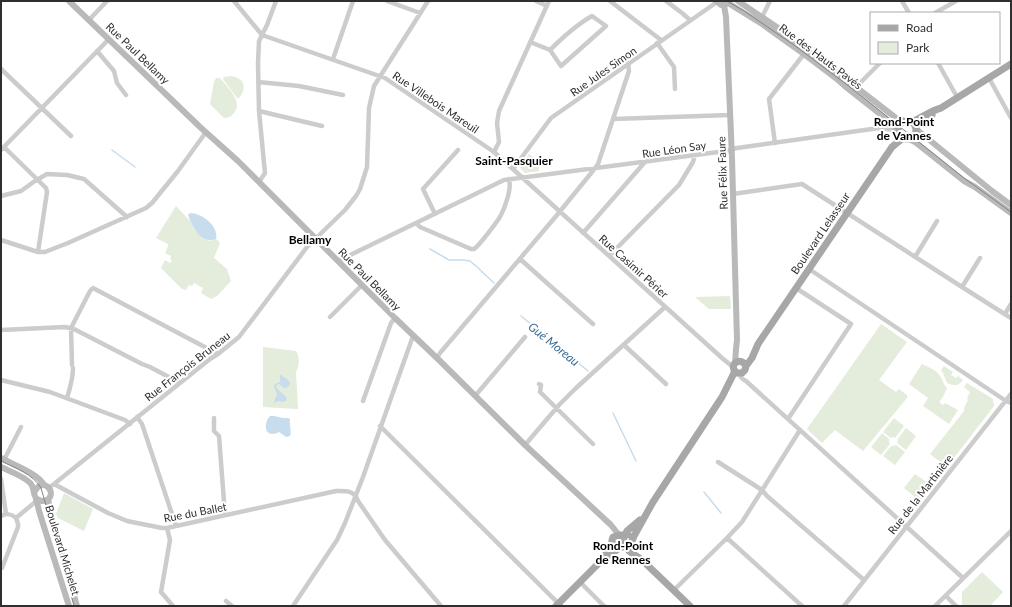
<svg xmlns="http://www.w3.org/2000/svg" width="1012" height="607" viewBox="0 0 1012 607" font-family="Lato,sans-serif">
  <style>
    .green { fill: #e4ecdc }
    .water { fill: #c7dced }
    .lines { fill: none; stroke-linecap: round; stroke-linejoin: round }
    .stream { stroke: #c7dced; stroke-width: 1.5 }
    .street { stroke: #ccc; stroke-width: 4.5 }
    .secondary { stroke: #b9b9b9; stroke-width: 6 }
    .primary { stroke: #a7a7a7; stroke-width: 7 }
    .tram { stroke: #848484; stroke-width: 1 }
    .labels { text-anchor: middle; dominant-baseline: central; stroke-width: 4; stroke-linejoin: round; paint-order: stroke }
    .street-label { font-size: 11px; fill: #2f2f2f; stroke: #fff }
    .neighbourhood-label { font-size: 12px; font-weight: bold; fill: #000; stroke: #fff }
    .water-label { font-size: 12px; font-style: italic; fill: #396b94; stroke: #fff }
  </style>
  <rect width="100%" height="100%" fill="#fff"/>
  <path class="green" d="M231,76C245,78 247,88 239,98H237L223,79L224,77Z
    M216,78H219L222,80C229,89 244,103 233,114C230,117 228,118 224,118L210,104L214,82Z
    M529,154L538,160L539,171L525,173L521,169L520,166Z
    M176,206L190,221L194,229L207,240L211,241L216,239L220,243L214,258L227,269L231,281L217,296L211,299L201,293L203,288L194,283L192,286L189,285L186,290L182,289L161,268L165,260L170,263L172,260L170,259L171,256L165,253L168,246V244L156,238Z
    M730,296L731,309H709L695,297Z
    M881,324L907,342L879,380L896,392L899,389L907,395V398L863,451L835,430L822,443L807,429Z
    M263,347L296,351C300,357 299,366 296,372L298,409L263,407Z
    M922,364C928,367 937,370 940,376C943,380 943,384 947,388L943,397L940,401V403L943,405L945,403L958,410L949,424L923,406L928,398L909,384Z
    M944,366L953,372L951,375L956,378L958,376L963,380C958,387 955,386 947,383L943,373L941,370Z
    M967,383L993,399L994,406L947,467L930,454L964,411V408L968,400L967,398L970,392L964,387Z
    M894,418L904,426L895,438L892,437L891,438L883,432Z
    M906,428L916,436L906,450L897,443L898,441L897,440Z
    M882,433L889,439V442L890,444L881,455L871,447Z
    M896,445L905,452L895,465L883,456L891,446H893Z
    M915,474L928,483L924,489L927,492L920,501L904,488Z
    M64,493L93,509L84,531L58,518L56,514Z
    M982,572L1003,592L990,606H962V592Z"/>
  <path class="water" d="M190,213C202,213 219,226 216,239C202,245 192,227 188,215Z
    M280,375H281C284,378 286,378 288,380C293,384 287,388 284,388L279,384L276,385C277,392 285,393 287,399L286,401L283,402L278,401L275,403L274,402L277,394L274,387L275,384L280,382Z
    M270,416H274L283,418H288L290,419C289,424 292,432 290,436L286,437L279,432C277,433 275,434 272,434C263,433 265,421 270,416Z"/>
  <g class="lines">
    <path class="stream" d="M112,150L135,167
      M430,249L449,260H463L470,261L477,267L494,283
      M521,316L588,371
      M613,413L636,461
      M704,492L721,513"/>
    <path class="street" d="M234,1L262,35
      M387,1L420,13
      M536,1L547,6
      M610,1L661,40
      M666,1L682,13L690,20
      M902,1L909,13
      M935,13L956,1
      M762,17L770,1
      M89,20L107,1
      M262,35L385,78L494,152L722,358L733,367
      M530,42L550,50C563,37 576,25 592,16L606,26L561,66L550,50
      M657,43L674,67L675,89
      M97,51L114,71L117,83L126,95
      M333,59L353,1
      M938,63L957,97
      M1,69L71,136
      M989,78L1011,118
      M258,82L299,86L343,95
      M856,87L880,63
      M259,111L322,126
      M613,119L730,115
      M775,143L769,99L804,54
      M4,147L46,188L47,192L38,252
      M1,150L109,39
      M494,152L499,142L497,123L499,111L549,1
      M513,169L551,118L717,2
      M259,182L265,173L259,111L258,63L259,41L267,25L276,1
      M733,194L802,184L962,287L1011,318
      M1,196L21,191L35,181L47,174L67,175L84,179L127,217
      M435,214L423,189L458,150
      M416,223L420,227L471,249C472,249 473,249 474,249C479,246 496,223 500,217C505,208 512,188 509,179
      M583,233L645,162
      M1,240L38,252H45L50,250L68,243L146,208L152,203L178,171L206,132
      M609,256L679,185L693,162L695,155
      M915,257L937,221
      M520,259L593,324
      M338,261L504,180L726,151L737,148L879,128L894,130L898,132
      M809,269L1006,401L1011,403
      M962,287L980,258
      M1005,314L1011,304
      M330,317L362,285
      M1,330L65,327L74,329L142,364L150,367L180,383
      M624,345L666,384
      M437,358L440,353L557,215L592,172L598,164L629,71L628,63
      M72,365L71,328L90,291L93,288L218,354
      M739,373C741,378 742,379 746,381L963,578
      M1,380L50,392L125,420L130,424
      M539,384L541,385L540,392L593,444
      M475,396L525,337
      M67,398C70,388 73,379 73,368
      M363,401L391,323L395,318
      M137,417L142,424L176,526
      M214,418V431L219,436L225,515
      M788,419L851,324L796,288
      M380,426L561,606
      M525,445L559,405L575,389L665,307
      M4,460L21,427
      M718,462L762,490L767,496L864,580
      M1,479L6,514
      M54,484L108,513L127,521L162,528H167L336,491C346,491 354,490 358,501L385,540L441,606
      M48,488L54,484L210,359L218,354L239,337L307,247L345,210L356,196L360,189L367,167L369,108L374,86L428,1
      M1,516C6,513 12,514 16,518
      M16,518L34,503L37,499
      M167,528L170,540L161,592L173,606
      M727,538L802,606
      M2,568L18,527V524L16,518
      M580,582L604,606
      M674,590L727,538L742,522L800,430
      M946,596L956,606
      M226,601L232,606
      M293,606L337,540L345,523L363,477L413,336
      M844,606L1011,394
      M935,606L1011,531"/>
    <path class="secondary" d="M69,1L200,127L238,161L395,318L440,361L525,445L611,525L619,535
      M716,1L721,5L727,4
      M738,1L787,34L896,118L905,121
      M728,3L762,24L804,54L837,79L847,88L885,118L894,127L898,129
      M724,5L726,17L732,158L737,340L736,349L735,363
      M916,129L992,191L1011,205
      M909,139L915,142L964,181L975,187L1011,213
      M1,458C12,464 39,474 44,485
      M1,467C9,471 26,477 31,484C34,488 33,492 35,496C37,501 38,506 39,511L69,606
      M35,491C43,476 58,493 47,500C43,502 41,501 37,499
      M48,499L51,513L77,606"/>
    <path class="primary" d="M898 130a9 9 0 1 1 18 0a9 9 0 1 1-18 0Z
      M911,122C922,118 930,111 941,108L1011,64
      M916,127L932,115
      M737,373C727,366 740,355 746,366
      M739,373H742L745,370L746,366L752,358L758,344L892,147L903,138
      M640,520L627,531L623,538L625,545L629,551L642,560L690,606
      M612,543C617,548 626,548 631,544L634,536L653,502L722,397L735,371
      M604,557L612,544V540L613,537L620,535H628
      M556,606L602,560L618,549L620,546"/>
    <path class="tram" d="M727,1L744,11L794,45L850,87L964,178L1011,212
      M1,461C15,468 33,474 41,488L63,564L74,606"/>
  </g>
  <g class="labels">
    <g class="street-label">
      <text transform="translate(138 53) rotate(44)">Rue Paul Bellamy</text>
      <text transform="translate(821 56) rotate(37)">Rue des Hauts Pavés</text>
      <text transform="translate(603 71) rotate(-35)">Rue Jules Simon</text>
      <text transform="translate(436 102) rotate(34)">Rue Villebois Mareuil</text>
      <text transform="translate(674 149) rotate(-8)">Rue Léon Say</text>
      <text transform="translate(722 173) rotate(-92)">Rue Félix Faure</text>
      <text transform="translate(820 233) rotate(-56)">Boulevard Lelasseur</text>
      <text transform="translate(634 266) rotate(42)">Rue Casimir Périer</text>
      <text transform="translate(370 279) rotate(45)">Rue Paul Bellamy</text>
      <text transform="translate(187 366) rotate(-38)">Rue François Bruneau</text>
      <text transform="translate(920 494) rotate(-52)">Rue de la Martinière</text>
      <text transform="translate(195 512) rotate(-11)">Rue du Ballet</text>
      <text transform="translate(63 550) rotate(73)">Boulevard Michelet</text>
    </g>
    <g class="neighbourhood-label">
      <text x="904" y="121">Rond-Point<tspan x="904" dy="14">de Vannes</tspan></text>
      <text x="514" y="160">Saint-Pasquier</text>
      <text x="310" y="239">Bellamy</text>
      <text x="623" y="545">Rond-Point<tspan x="623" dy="14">de Rennes</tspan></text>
    </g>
    <g class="water-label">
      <text transform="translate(554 344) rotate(39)">Gué Moreau</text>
    </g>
  </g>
  <rect width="1012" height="607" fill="none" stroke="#2f2f2f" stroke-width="4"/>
  <rect x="870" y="12" width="130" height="52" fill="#ffffff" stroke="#acacac"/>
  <rect x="878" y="25" width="20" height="6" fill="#a7a7a7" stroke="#acacac"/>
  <text x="906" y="32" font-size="12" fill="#2f2f2f">Road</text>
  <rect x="878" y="42" width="20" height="12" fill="#e4ecdc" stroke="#acacac"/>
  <text x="906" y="52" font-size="12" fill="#2f2f2f">Park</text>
</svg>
